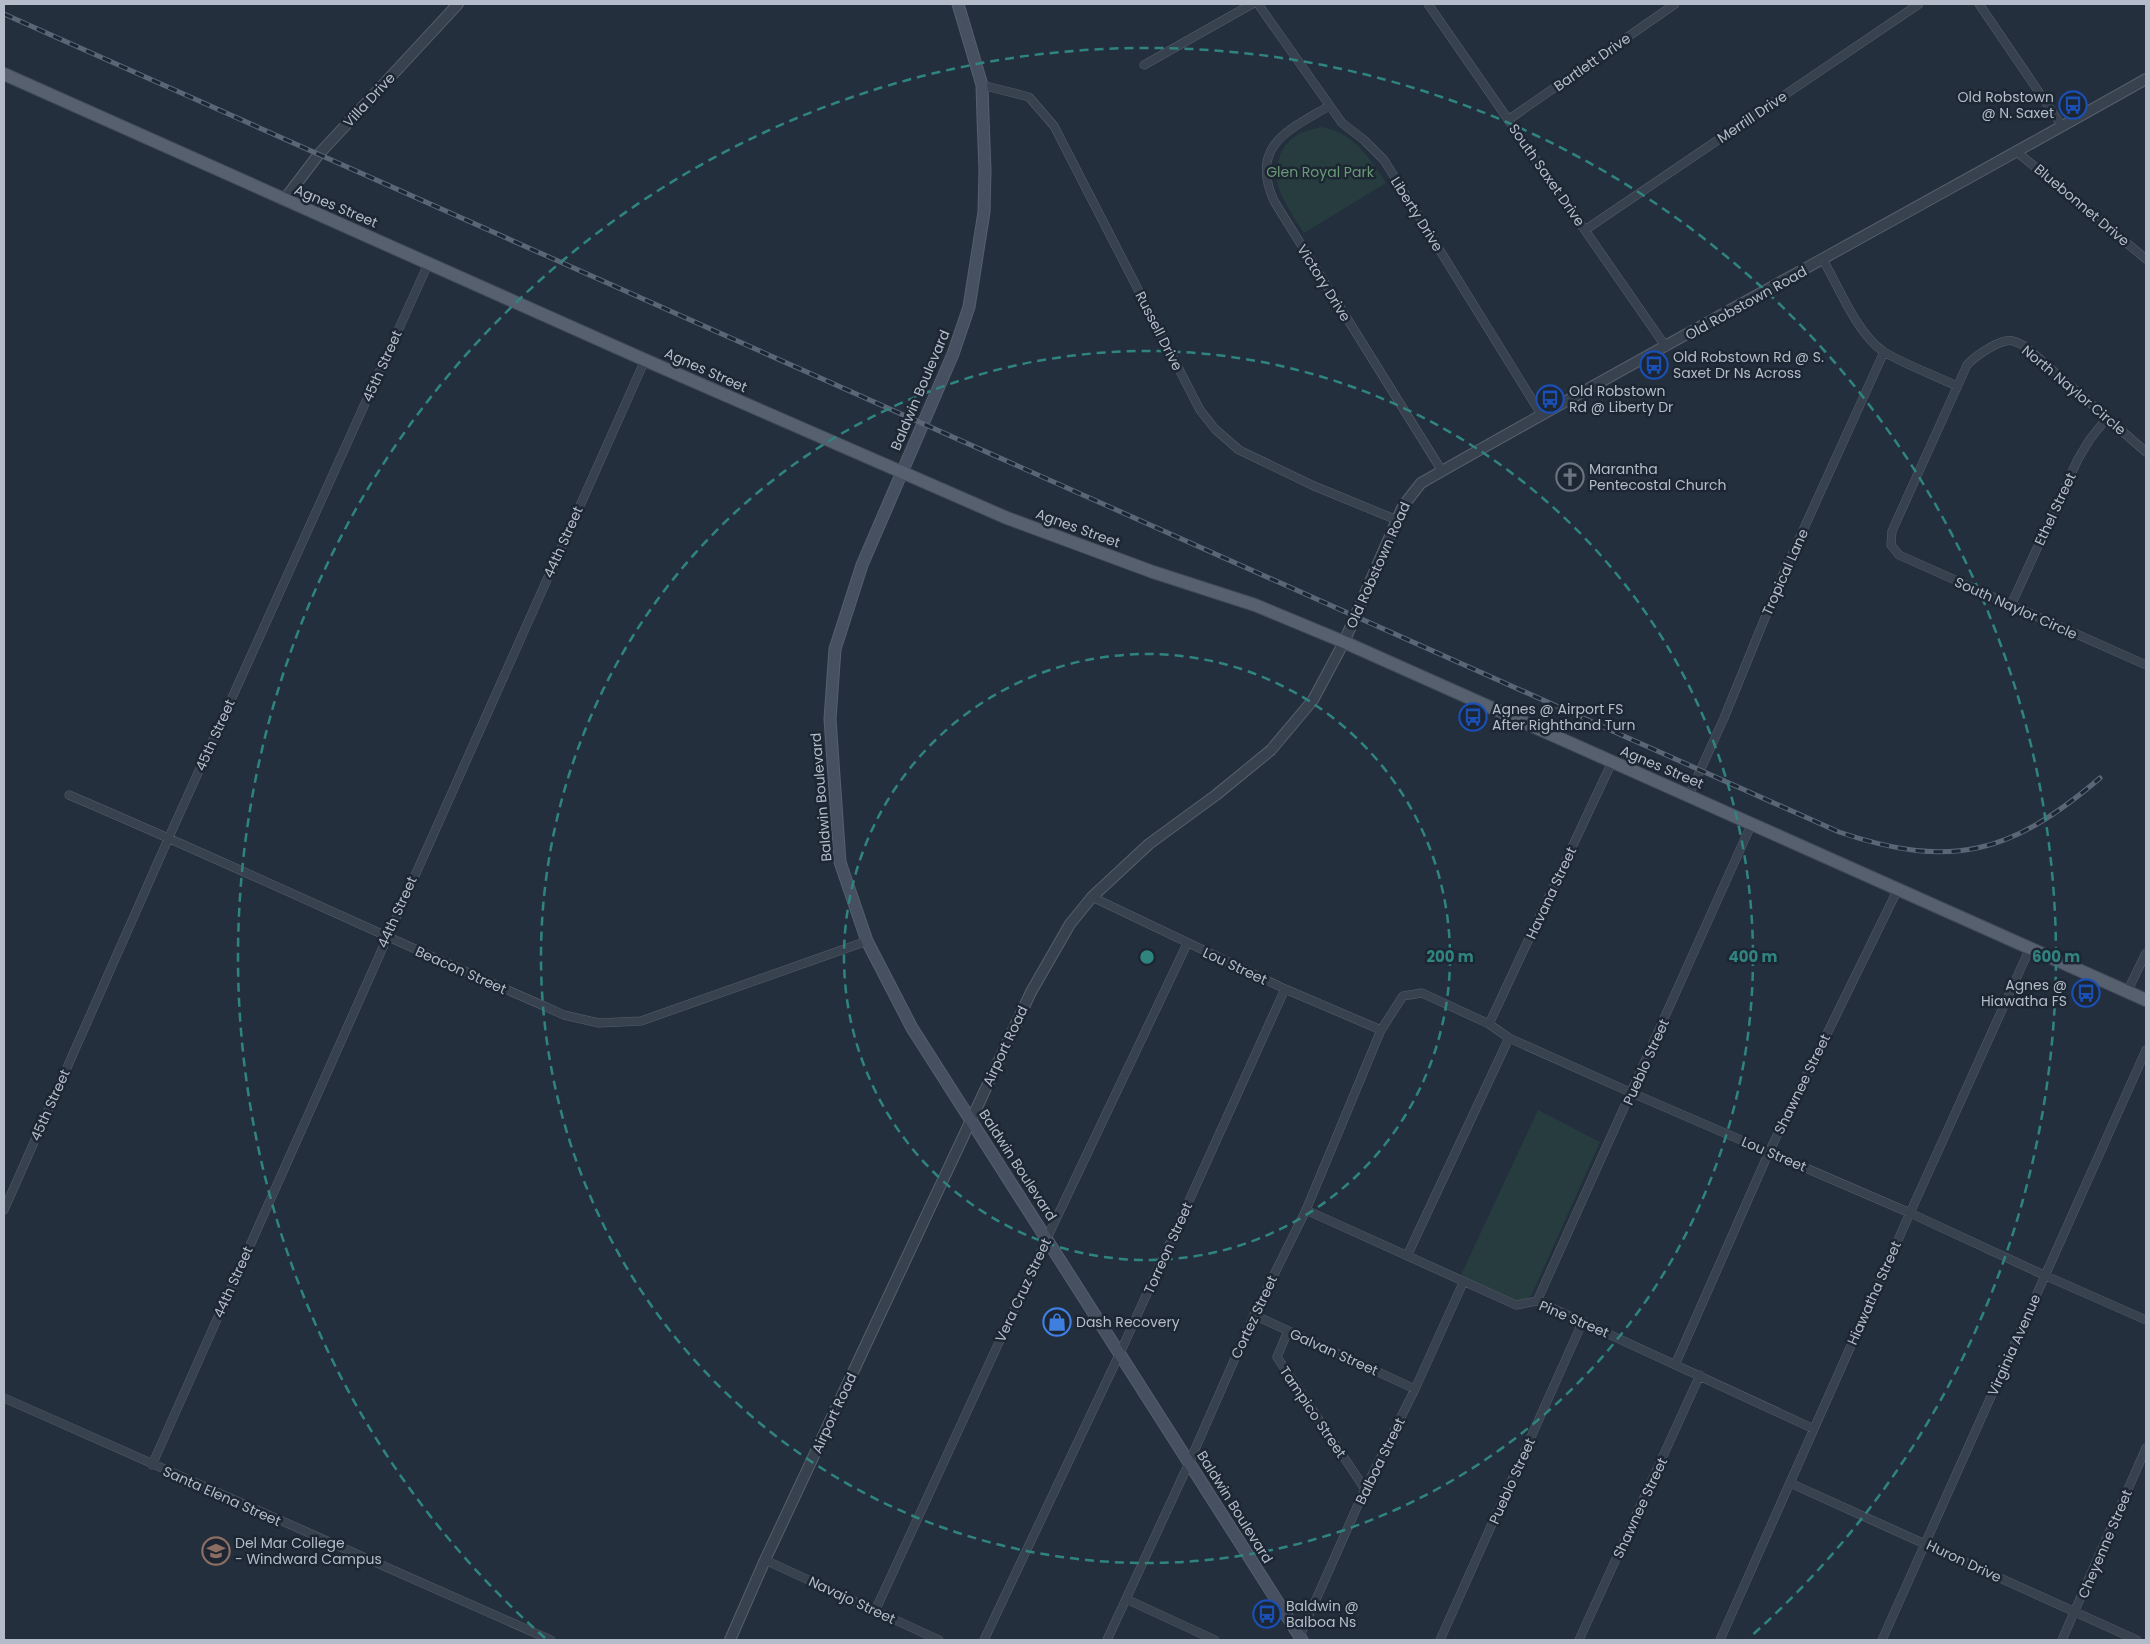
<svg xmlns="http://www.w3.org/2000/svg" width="2150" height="1644" viewBox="0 0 2150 1644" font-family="Poppins,sans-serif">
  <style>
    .green { fill: #263c3f }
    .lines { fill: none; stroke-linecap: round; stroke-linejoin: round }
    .minor-casing { stroke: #565f6c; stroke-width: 9 }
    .tertiary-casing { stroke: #565f6c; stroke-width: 12 }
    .secondary-casing { stroke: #565f6c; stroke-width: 13 }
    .primary-casing { stroke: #414a57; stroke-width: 14 }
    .minor { stroke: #38414e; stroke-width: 8 }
    .tertiary { stroke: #38414e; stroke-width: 10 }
    .secondary { stroke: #465061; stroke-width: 11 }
    .primary { stroke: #56606e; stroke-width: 12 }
    .rail-casing { stroke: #5a6575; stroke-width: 5 }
    .rail { stroke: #1d2633; stroke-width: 3; stroke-dasharray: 9; stroke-linecap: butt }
    .ring { fill: none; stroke: #308480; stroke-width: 2.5; stroke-dasharray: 9 6 }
    .labels { text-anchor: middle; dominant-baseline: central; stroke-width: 5; stroke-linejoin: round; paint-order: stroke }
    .street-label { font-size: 14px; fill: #b4bcc9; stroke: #1d2633 }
    .poi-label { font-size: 14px; fill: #b4bcc9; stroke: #1d2633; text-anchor: start }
    .park-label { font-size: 14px; fill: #6b9a76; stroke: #1d2633 }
    .centre { fill: #308480; stroke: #1d2633; stroke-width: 2.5 }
    .ring-label { font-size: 15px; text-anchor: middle; font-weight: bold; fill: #308480; stroke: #1d2633; stroke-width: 5; stroke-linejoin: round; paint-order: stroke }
  </style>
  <rect width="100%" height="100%" fill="#242f3e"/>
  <path class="green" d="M1321,127C1353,132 1370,158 1386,183L1304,233C1296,221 1288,209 1282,196C1271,175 1277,145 1299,134C1306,130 1314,129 1321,127Z
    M1538,1110L1600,1142L1532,1294C1527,1301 1521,1301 1513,1300L1461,1275Z"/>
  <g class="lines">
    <g class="minor-casing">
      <path id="minor" d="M1258,4L1342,123L1364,140L1384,160L1541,414
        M1428,4L1666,347
        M1979,4L2062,126
        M1144,65L1252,4
        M982,85L1029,97L1054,126L1200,410L1215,429L1239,450L1314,486L1397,520
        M1329,106C1289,130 1249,145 1274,201L1442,471
        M1508,120L1675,4
        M2017,152L2146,259
        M1585,230L1919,4
        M1823,260C1839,287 1857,334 1884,352C1906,365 1934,375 1957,386
        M2146,452L2026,347C2020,344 2013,339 2006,341C1995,343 1975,356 1967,365L1892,531L1891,545L1899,555L2146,665
        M2011,605L2078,459L2090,439L2107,418
        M69,795C229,863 385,937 544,1006L564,1015L599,1023L641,1021L867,941
        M1689,795L1724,718L1780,581L1884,352
        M1092,897L1285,989L1381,1030
        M2127,992L2146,953
        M1489,1024L1612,762
        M4,1210L169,837L429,262
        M1306,1210L1516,1305L1537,1301L1814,1429
        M1407,1256L1509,1038
        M1537,1301L1752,823
        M1254,1315L1415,1389
        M1288,1331L1277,1357L1365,1489
        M1675,1365L1769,1152L1898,889
        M4,1398L551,1640
        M152,1465L645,360
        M1790,1483L2137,1640
        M765,1560L939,1640
        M1126,1599L1215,1640
        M875,1611L1047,1238L1187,944
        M984,1640L1120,1353L1285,989
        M1107,1640L1189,1463L1254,1315L1306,1210L1381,1030L1403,996L1422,993L1489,1024L1509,1038L1632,1093L1910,1213L2044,1275L2146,1320
        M1298,1640L1365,1489L1415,1389L1463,1283
        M1440,1640L1583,1321
        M1579,1640L1700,1375
        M1720,1640L1910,1213L2030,948
        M1882,1640L2146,1050
        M2062,1640L2146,1448"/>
    </g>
    <g class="tertiary-casing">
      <path id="tertiary" d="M284,200L319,154L458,4
        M730,1640L765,1560L1031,992L1070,924L1092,897L1149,844L1216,795L1271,750L1313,700L1344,642L1403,506L1421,483C1661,346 1905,215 2146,79"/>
    </g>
    <g class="secondary-casing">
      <path id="secondary" d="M958,4L982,85L983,118L985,170L984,212L969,307L953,354L862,565L835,649L830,719L840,862L867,941L912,1028L1302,1640"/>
    </g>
    <g class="primary-casing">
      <path id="primary" d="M4,74L645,360L1007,518L1153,572L1255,605L1344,642L2146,1000"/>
    </g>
    <use href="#minor" class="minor"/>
    <use href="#tertiary" class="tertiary"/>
    <use href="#secondary" class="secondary"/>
    <use href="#primary" class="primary"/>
    <g class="rail-casing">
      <path id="rail" d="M4,14L1839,832C1951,870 2011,854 2100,778"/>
    </g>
    <use href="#rail" class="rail"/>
  </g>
  <g class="ring">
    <circle cx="1147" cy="957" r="303"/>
    <circle cx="1147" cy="957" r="606"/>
    <path d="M545 1638A909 909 0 1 1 1749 1638"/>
  </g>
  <defs>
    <g id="bus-ring" transform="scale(1.4375)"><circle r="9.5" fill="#1d2633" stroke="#1a4fb4" stroke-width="1.5"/><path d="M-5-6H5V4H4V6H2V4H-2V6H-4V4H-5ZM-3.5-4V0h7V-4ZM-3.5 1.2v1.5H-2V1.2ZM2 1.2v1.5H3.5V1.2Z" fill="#1a4fb4"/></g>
    <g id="church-ring" transform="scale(1.4375)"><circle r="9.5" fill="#1d2633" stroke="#6b7280" stroke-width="1.5"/><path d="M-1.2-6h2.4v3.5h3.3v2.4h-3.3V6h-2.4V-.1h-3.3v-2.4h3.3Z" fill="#6b7280"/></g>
    <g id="shop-ring" transform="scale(1.4375)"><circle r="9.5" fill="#1d2633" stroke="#3f7fe0" stroke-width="1.5"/><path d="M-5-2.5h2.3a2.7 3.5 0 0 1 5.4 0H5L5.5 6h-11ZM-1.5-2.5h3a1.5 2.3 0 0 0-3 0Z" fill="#3f7fe0"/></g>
    <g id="university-ring" transform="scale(1.4375)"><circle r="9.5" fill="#1d2633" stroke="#8d6e63" stroke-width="1.5"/><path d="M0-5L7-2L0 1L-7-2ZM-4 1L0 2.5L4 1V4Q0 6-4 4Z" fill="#8d6e63"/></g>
  </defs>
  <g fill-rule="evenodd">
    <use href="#bus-ring" x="2073" y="105"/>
    <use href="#bus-ring" x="1654" y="365"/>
    <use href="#bus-ring" x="1550" y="399"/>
    <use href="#church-ring" x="1570" y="477"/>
    <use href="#bus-ring" x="1473" y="717"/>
    <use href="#bus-ring" x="2086" y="993"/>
    <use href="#shop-ring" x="1057" y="1322"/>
    <use href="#university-ring" x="216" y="1551"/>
    <use href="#bus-ring" x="1267" y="1614"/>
  </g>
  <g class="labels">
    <g class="street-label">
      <text transform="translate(1592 62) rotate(-35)">Bartlett Drive</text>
      <text transform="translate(369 100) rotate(-47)">Villa Drive</text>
      <text transform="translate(1752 117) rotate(-34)">Merrill Drive</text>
      <text transform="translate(1547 175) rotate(55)">South Saxet Drive</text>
      <text transform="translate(2082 205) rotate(40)">Bluebonnet Drive</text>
      <text transform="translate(336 206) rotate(23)">Agnes Street</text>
      <text transform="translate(1417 214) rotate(58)">Liberty Drive</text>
      <text transform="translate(1324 283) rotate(58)">Victory Drive</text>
      <text transform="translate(1746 303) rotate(-29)">Old Robstown Road</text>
      <text transform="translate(1159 331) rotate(63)">Russell Drive</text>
      <text transform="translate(382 366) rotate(-66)">45th Street</text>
      <text transform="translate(706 370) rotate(24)">Agnes Street</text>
      <text transform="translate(920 390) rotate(-67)">Baldwin Boulevard</text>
      <text transform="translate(2074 390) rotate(40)">North Naylor Circle</text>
      <text transform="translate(2055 509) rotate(-65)">Ethel Street</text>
      <text transform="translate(1078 528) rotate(20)">Agnes Street</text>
      <text transform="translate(563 542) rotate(-66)">44th Street</text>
      <text transform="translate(1378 565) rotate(-66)">Old Robstown Road</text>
      <text transform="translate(1785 572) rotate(-66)">Tropical Lane</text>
      <text transform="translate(2016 608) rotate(24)">South Naylor Circle</text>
      <text transform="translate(215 735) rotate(-66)">45th Street</text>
      <text transform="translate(1662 767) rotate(23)">Agnes Street</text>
      <text transform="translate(821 797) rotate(-95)">Baldwin Boulevard</text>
      <text transform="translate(1551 893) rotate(-65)">Havana Street</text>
      <text transform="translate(397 912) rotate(-66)">44th Street</text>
      <text transform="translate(1235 966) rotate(25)">Lou Street</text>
      <text transform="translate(461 970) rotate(24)">Beacon Street</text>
      <text transform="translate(1005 1046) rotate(-65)">Airport Road</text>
      <text transform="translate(1646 1062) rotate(-66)">Pueblo Street</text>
      <text transform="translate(1802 1084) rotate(-64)">Shawnee Street</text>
      <text transform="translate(50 1105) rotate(-66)">45th Street</text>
      <text transform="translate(1774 1154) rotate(23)">Lou Street</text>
      <text transform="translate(1018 1165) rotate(57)">Baldwin Boulevard</text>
      <text transform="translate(1168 1248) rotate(-66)">Torreon Street</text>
      <text transform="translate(233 1282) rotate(-66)">44th Street</text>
      <text transform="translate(1023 1290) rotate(-65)">Vera Cruz Street</text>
      <text transform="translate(1874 1293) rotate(-66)">Hiawatha Street</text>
      <text transform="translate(1254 1317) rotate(-65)">Cortez Street</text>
      <text transform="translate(1574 1319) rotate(23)">Pine Street</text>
      <text transform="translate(2014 1345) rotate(-66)">Virginia Avenue</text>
      <text transform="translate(1334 1352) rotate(24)">Galvan Street</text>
      <text transform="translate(1313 1412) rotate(56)">Tampico Street</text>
      <text transform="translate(834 1413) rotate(-65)">Airport Road</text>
      <text transform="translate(1380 1461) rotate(-64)">Balboa Street</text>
      <text transform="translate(1512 1481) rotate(-66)">Pueblo Street</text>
      <text transform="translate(222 1496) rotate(24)">Santa Elena Street</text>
      <text transform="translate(1235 1507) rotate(58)">Baldwin Boulevard</text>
      <text transform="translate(1640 1508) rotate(-65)">Shawnee Street</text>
      <text transform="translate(2105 1544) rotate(-67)">Cheyenne Street</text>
      <text transform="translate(1964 1561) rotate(25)">Huron Drive</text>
      <text transform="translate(852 1600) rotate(25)">Navajo Street</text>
    </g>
    <g class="poi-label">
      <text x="2054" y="97" text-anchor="end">Old Robstown<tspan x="2054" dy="16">@ N. Saxet</tspan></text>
      <text x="1673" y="357">Old Robstown Rd @ S.<tspan x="1673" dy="16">Saxet Dr Ns Across</tspan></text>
      <text x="1569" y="391">Old Robstown<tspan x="1569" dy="16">Rd @ Liberty Dr</tspan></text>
      <text x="1589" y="469">Marantha<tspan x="1589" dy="16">Pentecostal Church</tspan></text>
      <text x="1492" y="709">Agnes @ Airport FS<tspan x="1492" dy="16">After Righthand Turn</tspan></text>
      <text x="2067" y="985" text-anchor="end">Agnes @<tspan x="2067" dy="16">Hiawatha FS</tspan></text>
      <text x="1076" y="1322">Dash Recovery</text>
      <text x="235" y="1543">Del Mar College<tspan x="235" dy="16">- Windward Campus</tspan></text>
      <text x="1286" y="1606">Baldwin @<tspan x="1286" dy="16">Balboa Ns</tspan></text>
    </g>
    <g class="park-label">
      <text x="1320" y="172">Glen Royal Park</text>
    </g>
  </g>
  <circle cx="1147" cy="957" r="8" class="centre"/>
  <g class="ring-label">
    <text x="1450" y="962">200 m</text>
    <text x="1753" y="962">400 m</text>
    <text x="2056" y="962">600 m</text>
  </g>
  <rect width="2150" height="1644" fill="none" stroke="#b4bcc9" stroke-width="10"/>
</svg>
